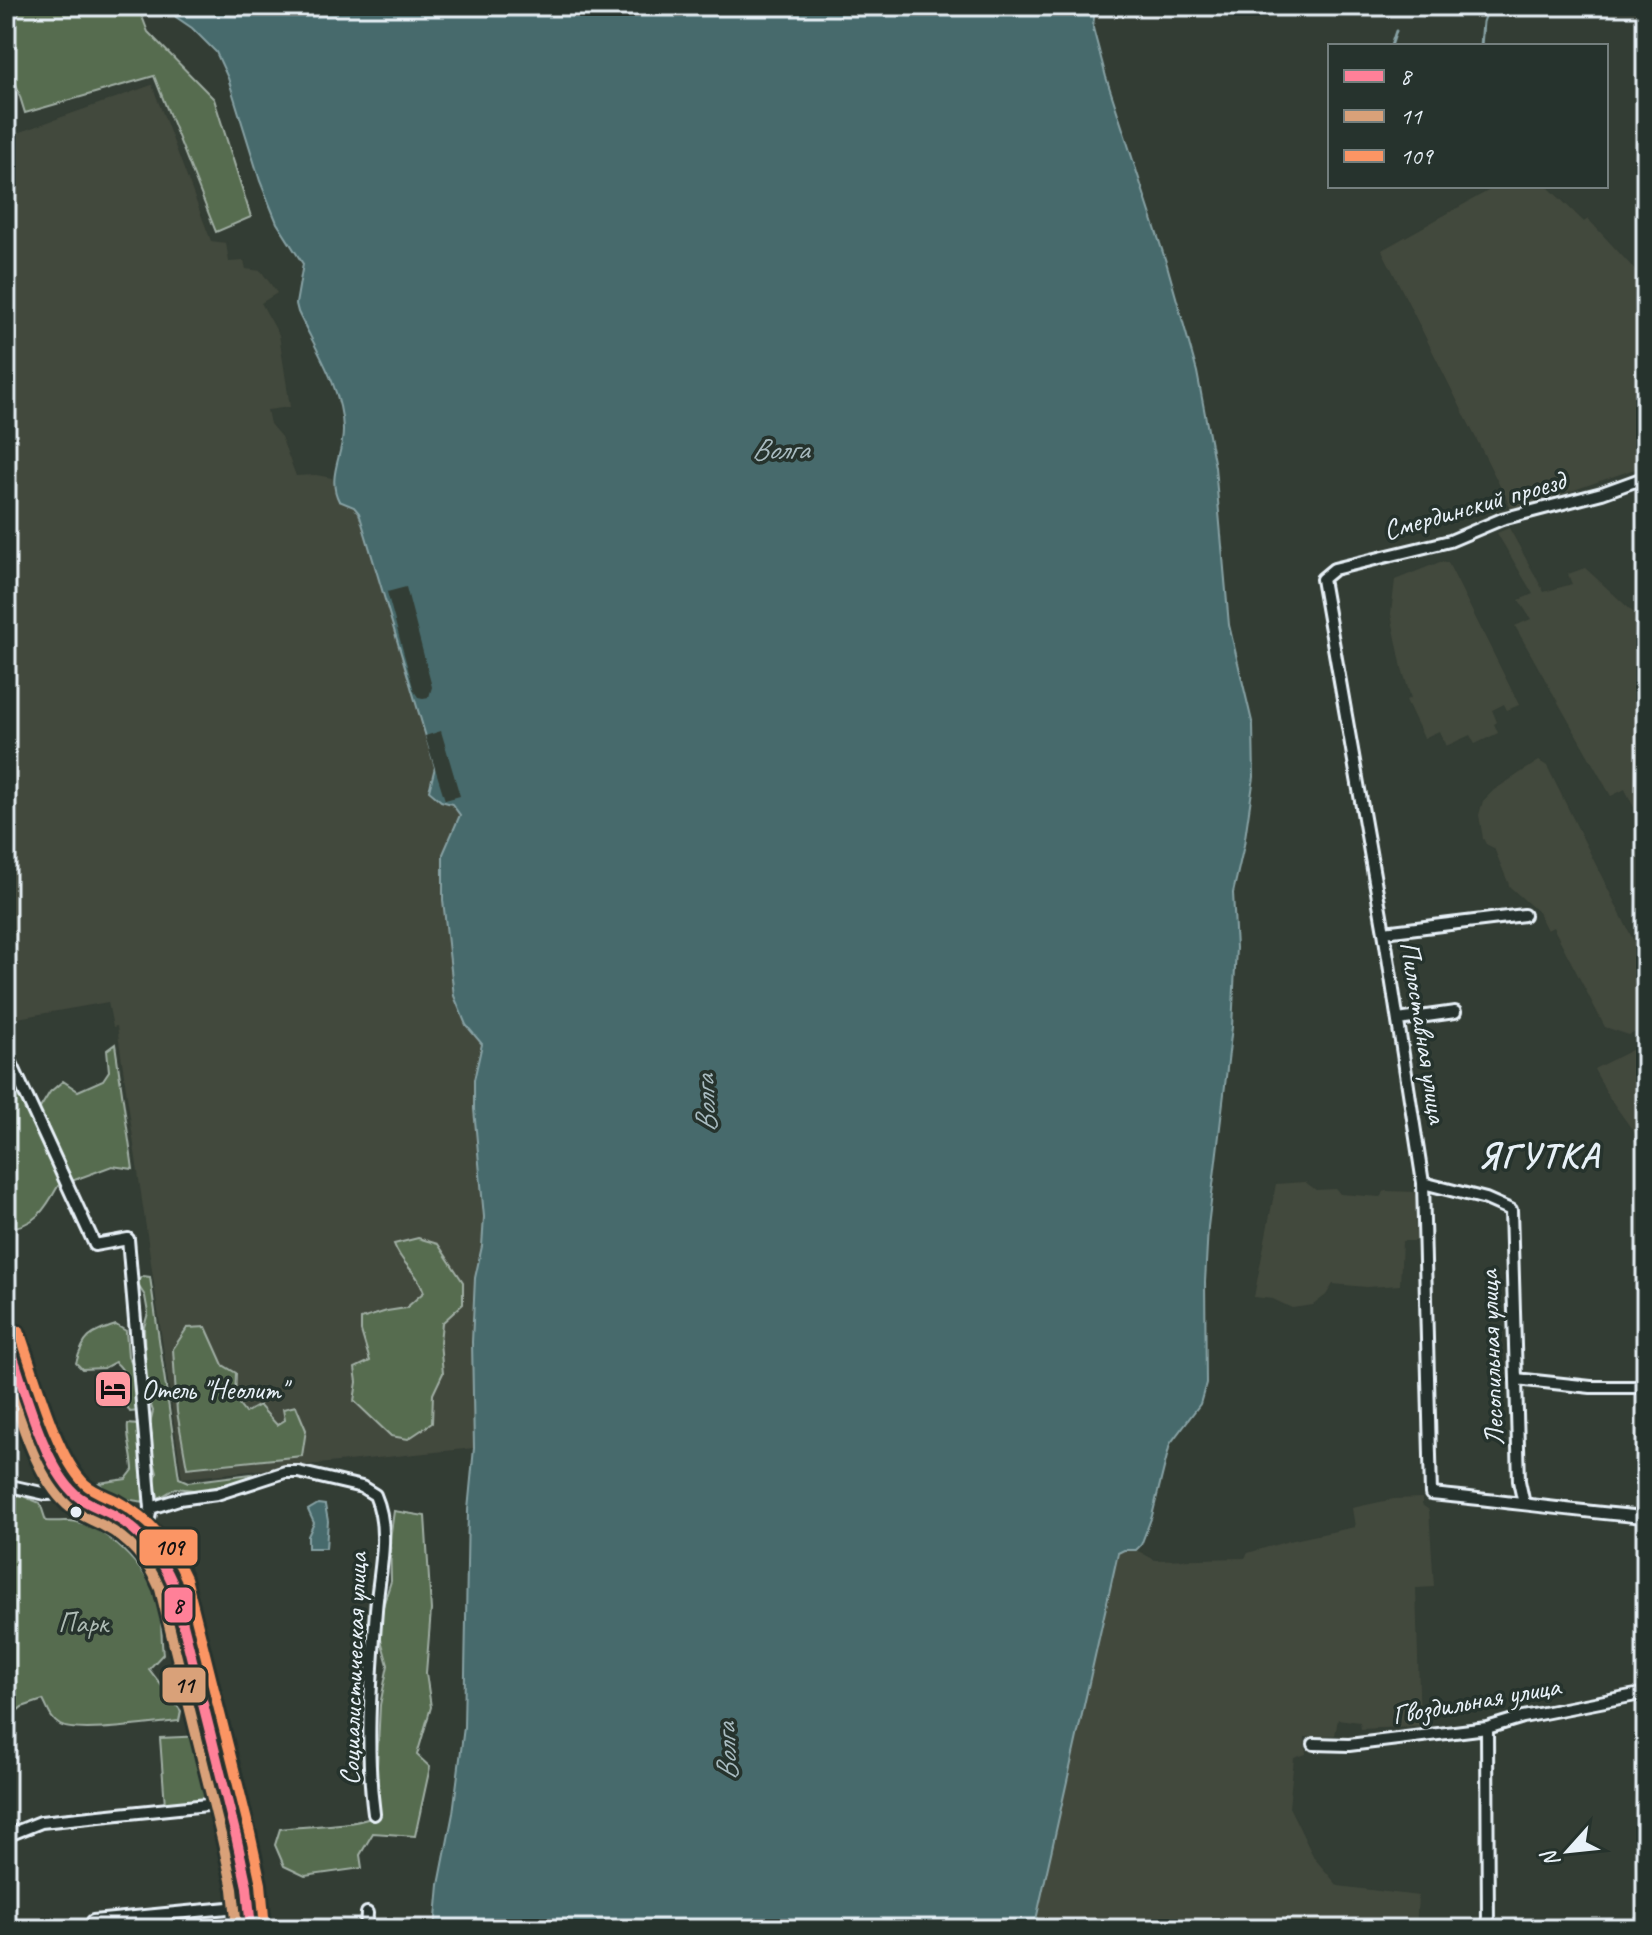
<svg xmlns="http://www.w3.org/2000/svg" width="1652" height="1935" viewBox="0 0 1652 1935" font-family="Caveat,sans-serif">
  <style>
    .built { fill: #43493d }
    .green { fill: #576c50; stroke: #a0aea4; stroke-width: 2 }
    .water { fill: #476b6c; stroke: #87a1a4; stroke-width: 2 }
    .pier { fill: #333d34 }
    .lines { fill: none; stroke-linecap: round; stroke-linejoin: round }
    .stream { stroke: #87a1a4; stroke-width: 3 }
    .street-casing { stroke: #e8f1f8; stroke-width: 16 }
    .secondary-casing { stroke: #e8f1f8; stroke-width: 20 }
    .street { stroke: #26332d; stroke-width: 10 }
    .secondary { stroke: #26332d; stroke-width: 14 }
    .bus-1-casing { stroke: #26332d; stroke-width: 16 }
    .bus-2-casing { stroke: #26332d; stroke-width: 16 }
    .bus-3-casing { stroke: #26332d; stroke-width: 16 }
    .bus-1 { stroke: #ff8098; stroke-width: 10 }
    .bus-2 { stroke: #d9a179; stroke-width: 10 }
    .bus-3 { stroke: #fb9564; stroke-width: 10 }
    .bus-dot { fill: #e8f1f8; stroke: #26332d; stroke-width: 3 }
    .labels { text-anchor: middle; dominant-baseline: central; stroke-width: 7; stroke-linejoin: round; paint-order: stroke }
    .street-label { font-size: 28px; fill: #e8f1f8; stroke: #26332d }
    .poi-label { font-size: 28px; fill: #e8f1f8; stroke: #26332d; text-anchor: start }
    .park-label { font-size: 28px; fill: #aebcb5; stroke: #26332d }
    .water-label { font-size: 30px; font-style: italic; fill: #a8bbc0; stroke: #26332d }
    .district-label { font-size: 36px; font-weight: bold; letter-spacing: 2px; fill: #e8f1f8; stroke: #26332d }
    .line-badge { stroke: #26332d; stroke-width: 3 }
    .pale-badge-label { font-size: 22px; text-anchor: middle; font-weight: bold; fill: #111 }
  </style>
  <rect width="100%" height="100%" fill="#333d34"/>
  <filter id="ink" filterUnits="userSpaceOnUse"><feTurbulence type="fractalNoise" baseFrequency=".0125" numOctaves="2"/><feDisplacementMap in="SourceGraphic" scale="16" xChannelSelector="R" yChannelSelector="G"/><feConvolveMatrix kernelMatrix="1 2 1 2 8 2 1 2 1" color-interpolation-filters="sRGB"/></filter>
  <g filter="url(#ink)">
    <path class="built" d="M152,85L211,241L226,243L229,262L244,261L246,269L261,271L277,293L261,303L279,335L290,407L267,410L270,424L281,437L296,476L316,475L332,478L339,501L354,507L359,513L435,767L434,777L428,786L441,801L451,803L457,809L460,815L443,854V900L454,996L466,1025L482,1044L474,1080V1109L484,1217L482,1246L475,1278L472,1341L474,1448L182,1478L117,1026L113,1027L108,1002L6,1020V137Z
      M1497,186H1547L1584,222L1588,219L1646,282V465L1525,507L1511,508L1382,250Z
      M1509,528L1544,592L1572,584L1568,574L1585,568L1646,624V832L1625,789L1611,796L1515,626L1531,619L1519,600L1533,594L1497,533Z
      M1440,562L1448,563L1519,705L1507,710L1504,704L1492,710L1497,722L1494,724L1498,733L1475,744L1470,735L1446,746L1439,731L1424,738L1406,700L1411,698L1402,668L1391,614L1395,580Z
      M1539,761L1547,766L1646,966V1028L1629,1035L1605,1027L1553,927L1547,930L1538,912L1510,887L1494,848L1486,844L1483,838L1479,815L1483,801L1494,790Z
      M1646,1043V1149L1609,1097L1594,1069Z
      M1305,1182L1316,1190L1336,1189L1340,1194L1380,1197L1385,1191L1415,1192L1416,1241H1402L1400,1285L1367,1287L1333,1284L1326,1295L1313,1305L1292,1308L1273,1299L1254,1297L1276,1184Z
      M1422,1498V1505L1429,1510L1434,1587L1416,1588L1420,1726L1361,1729L1360,1722L1338,1719L1335,1735L1305,1737L1306,1754L1294,1758L1289,1807L1314,1858L1338,1886L1418,1896L1416,1929H1034L1118,1553L1124,1550H1136L1155,1560L1245,1558L1248,1553L1289,1541L1355,1527L1352,1508L1394,1499Z"/>
    <path class="green" d="M6,6H138L148,32L214,99L251,217L216,232L154,76L25,113L6,52Z
      M115,1044L133,1169L112,1166L58,1186C46,1208 35,1227 6,1228V1076L39,1110L50,1092L63,1081L78,1091L103,1080L109,1071L107,1050Z
      M418,1238L438,1244L463,1282V1304L442,1323L440,1342L443,1373L433,1394L432,1423L408,1439L391,1436L354,1401L357,1382L355,1368L370,1361L361,1331V1319L387,1311L406,1308L424,1292C416,1269 402,1266 394,1244Z
      M143,1276L150,1277L179,1478L188,1482L251,1474L246,1480L211,1492L176,1488L159,1498L154,1484L157,1473L151,1450L152,1436L150,1423L153,1411L146,1392L145,1376L144,1327L148,1313L145,1296L136,1282Z
      M116,1325L126,1331L128,1356L135,1370L139,1411L130,1412C118,1394 136,1379 115,1362L104,1368L82,1369L76,1363C84,1336 89,1334 116,1325Z
      M206,1327L223,1365L236,1373L235,1400L245,1413L259,1405L277,1425L285,1420L283,1409L296,1406L306,1430L302,1456L187,1468L177,1412L173,1349L187,1328Z
      M128,1424L138,1425L143,1445L141,1469L146,1502C127,1500 112,1498 99,1483L126,1479L133,1470C133,1458 126,1433 128,1424Z
      M6,1494L23,1496L40,1503L46,1521C56,1522 68,1520 77,1522C111,1530 154,1575 160,1610C162,1624 161,1639 163,1654L149,1669L181,1711L179,1721C156,1723 77,1735 60,1725C50,1719 48,1709 43,1700L22,1707L6,1720L8,1697L6,1693Z
      M394,1511L425,1516L431,1610L426,1673L431,1707L417,1755L430,1767L415,1836L373,1833L360,1855L362,1868L305,1876L284,1866L275,1845L280,1829C309,1825 343,1827 371,1818L375,1807L380,1705L388,1665L380,1636L383,1606L391,1581L390,1539Z
      M204,1736L215,1787L213,1795L202,1802L165,1805L160,1738Z"/>
    <path class="water" d="M1095,6L1093,28L1106,77L1167,265L1197,372L1215,467L1229,625L1253,726L1254,777L1244,845L1233,893L1236,948L1232,1027L1208,1227L1205,1282L1206,1383L1200,1404L1170,1444L1152,1516L1141,1545L1136,1550H1124L1118,1553L1034,1929H435L439,1885L453,1813L464,1727L468,1510L474,1448L472,1342L475,1278L482,1246L484,1217L474,1109V1080L482,1044L466,1025L454,996L443,900V854L460,815L452,804L441,801L429,791L435,767L359,513L354,507L339,501C326,477 344,454 343,429C342,388 315,348 298,312L296,304L303,264L277,223L260,181L228,78L216,52L192,28L176,17L170,7Z
      M318,1504L325,1505L328,1521L326,1548H308V1536L314,1523L308,1510Z"/>
    <path class="pier" d="M406,587L432,687L429,697L423,698L418,697L414,691L387,592Z
      M441,731L460,796L445,800L425,736Z"/>
    <g class="lines">
      <path class="stream" d="M1391,46L1396,31
        M1481,46L1483,22L1488,8L1493,6"/>
      <g class="street-casing">
        <path id="street" d="M1646,477L1602,493L1502,519L1450,541L1334,569L1322,579L1384,932L1423,1183L1431,1494C1503,1501 1574,1511 1646,1517
          M1384,932L1524,915
          M1398,1020L1455,1012
          M6,1052L95,1245L128,1239L151,1508
          M1423,1183L1486,1199L1511,1210L1519,1481L1524,1504
          M1516,1379L1591,1387H1646
          M6,1485L46,1494L74,1493
          M145,1538L151,1508L179,1499L217,1494L285,1472H298L362,1487L375,1495C391,1532 379,1571 376,1610C371,1678 365,1747 374,1814
          M1487,1728L1488,1929
          M1314,1744L1349,1745L1487,1728L1523,1717L1646,1693
          M6,1836L41,1822L227,1803
          M93,1921L249,1906
          M366,1929L367,1913"/>
      </g>
      <g class="secondary-casing">
        <path id="secondary" d="M6,1336C20,1373 48,1468 74,1493C84,1503 98,1507 111,1514C145,1531 167,1560 178,1597L236,1836L247,1887L251,1929"/>
      </g>
      <use href="#street" class="street"/>
      <use href="#secondary" class="secondary"/>
      <g class="bus-1-casing">
        <path id="bus-1" d="M6,1336C22,1380 42,1463 75,1494C86,1504 101,1508 113,1515C142,1531 160,1554 173,1584L236,1836L247,1887L251,1929"/>
      </g>
      <g class="bus-2-casing">
        <path id="bus-2" d="M6,1378C20,1417 36,1477 67,1505C77,1515 91,1519 104,1526C131,1540 148,1561 160,1589L222,1839L233,1889L237,1929"/>
      </g>
      <g class="bus-3-casing">
        <path id="bus-3" d="M19,1331C34,1372 55,1455 85,1484C94,1492 107,1496 117,1501C150,1519 171,1544 186,1578L250,1833L261,1884L265,1928"/>
      </g>
      <use href="#bus-1" class="bus-1"/>
      <use href="#bus-2" class="bus-2"/>
      <use href="#bus-3" class="bus-3"/>
    </g>
  </g>
  <defs>
    <g id="hotel-square" transform="scale(2)"><rect x="-9" y="-9" width="18" height="18" rx="4" fill="#ff9aa2" stroke="#26332d"/><path d="M-6-4.5h1.5V1H6V5H4.5V3h-9V5H-6ZM-4 0a1.8 1.8 0 1 1 3.6 0ZM.5 0V-2.5h3Q6-2.5 6 0Z" fill="#111"/></g>
  </defs>
  <g fill-rule="evenodd">
    <use href="#hotel-square" x="113" y="1389"/>
  </g>
  <circle class="bus-dot" cx="76" cy="1512" r="7"/>
  <g class="labels">
    <g class="street-label">
      <text transform="translate(1474 505) rotate(-16)">Смердинский проезд</text>
      <text transform="translate(1424 1032) rotate(81)">Пилоставная улица</text>
      <text transform="translate(1491 1358) rotate(-92)">Лесопильная улица</text>
      <text transform="translate(353 1669) rotate(-88)">Социалистическая улица</text>
      <text transform="translate(1476 1700) rotate(-10)">Гвоздильная улица</text>
    </g>
    <g class="poi-label">
      <text x="141" y="1389">Отель "Неолит"</text>
    </g>
    <g class="park-label">
      <text x="83" y="1622">Парк</text>
    </g>
    <g class="water-label">
      <text x="780" y="449">Волга</text>
      <text transform="translate(705 1104) rotate(-92)">Волга</text>
      <text transform="translate(726 1752) rotate(-92)">Волга</text>
    </g>
    <g class="district-label">
      <text x="1539" y="1155">ЯГУТКА</text>
    </g>
  </g>
  <g class="line-badge">
    <rect x="138" y="1528" width="61" height="39" rx="8" fill="#fb9564"/>
    <rect x="163" y="1586" width="31" height="38" rx="8" fill="#ff8098"/>
    <rect x="161" y="1666" width="46" height="38" rx="8" fill="#d9a179"/>
  </g>
  <g class="pale-badge-label">
    <text x="169" y="1555">109</text>
    <text x="178" y="1613">8</text>
    <text x="184" y="1693">11</text>
  </g>
  <rect width="1652" height="1935" fill="none" stroke="#26332d" stroke-width="32"/>
  <rect x="16" y="16" width="1620" height="1903" fill="none" stroke="#e8f1f8" stroke-width="3" filter="url(#ink)"/>
  <rect x="1328" y="44" width="280" height="144" fill="#26332d" stroke="#747f7e" stroke-width="2"/>
  <rect x="1344" y="70" width="40" height="12" fill="#ff8098" stroke="#747f7e" stroke-width="2"/>
  <text x="1400" y="84" font-size="24" fill="#e8f1f8">8</text>
  <rect x="1344" y="110" width="40" height="12" fill="#d9a179" stroke="#747f7e" stroke-width="2"/>
  <text x="1400" y="124" font-size="24" fill="#e8f1f8">11</text>
  <rect x="1344" y="150" width="40" height="12" fill="#fb9564" stroke="#747f7e" stroke-width="2"/>
  <text x="1400" y="164" font-size="24" fill="#e8f1f8">109</text>
  <g transform="translate(1568 1851) rotate(243)" stroke="#26332d" stroke-width="6" paint-order="stroke">
  <path d="M0-6L14 30L0 20L-14 30Z" fill="#e8f1f8"/>
  <text y="-12" font-size="22" font-weight="bold" text-anchor="middle" fill="#e8f1f8">N</text>
  </g>
</svg>
